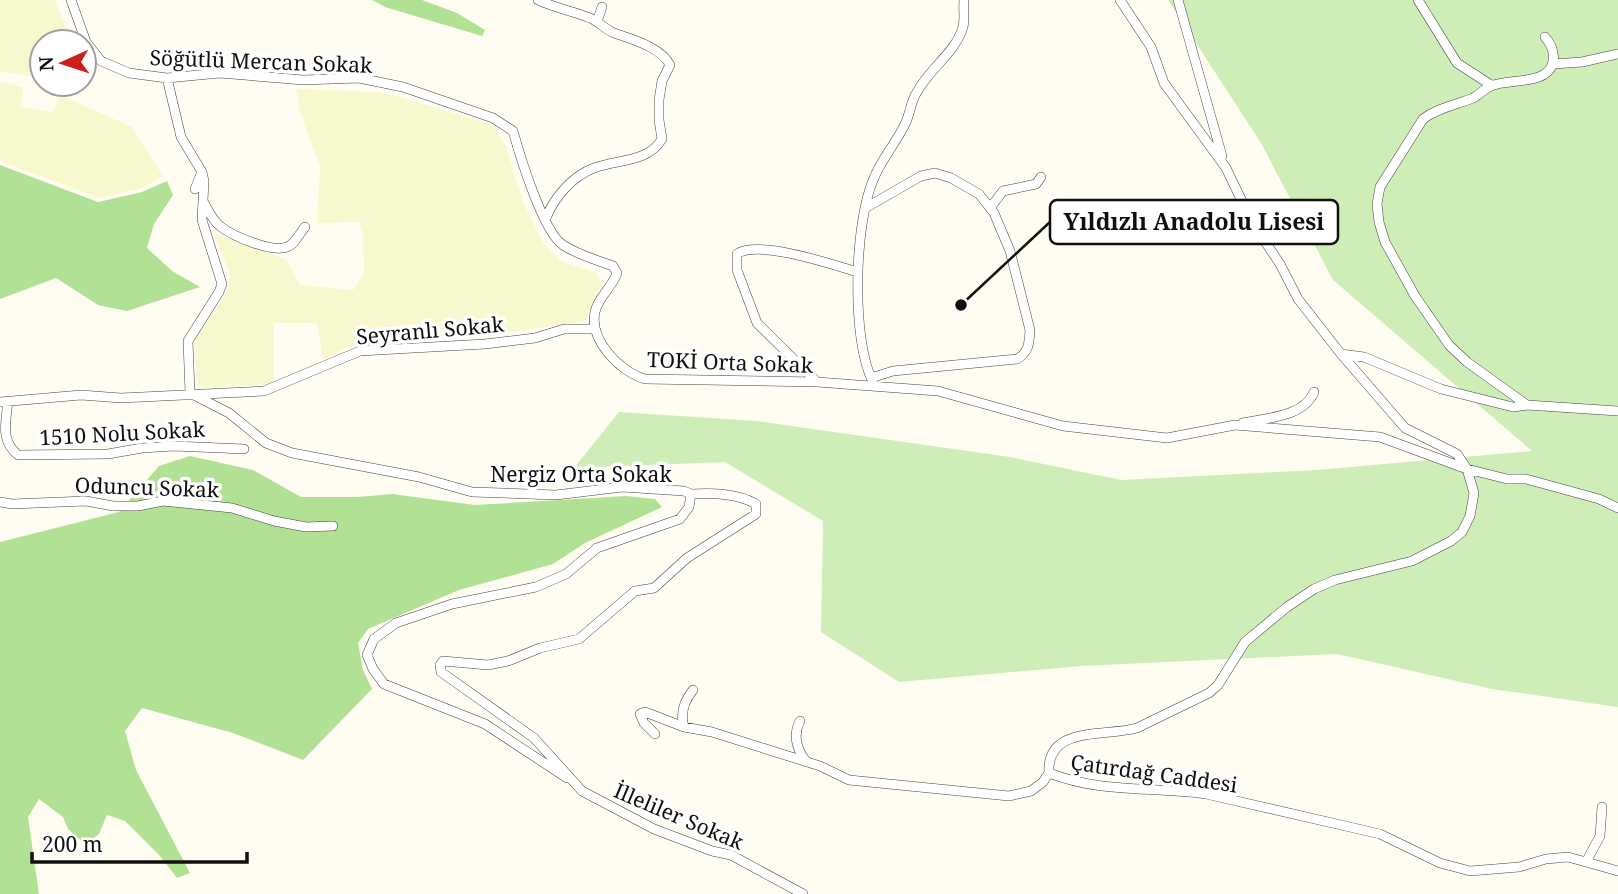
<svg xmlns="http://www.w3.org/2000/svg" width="1618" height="894" viewBox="0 0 1618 894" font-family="'Noto Serif',serif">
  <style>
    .farmland { fill: #f8f8ce }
    .green { fill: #cfeeb7 }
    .forest { fill: #b1e194 }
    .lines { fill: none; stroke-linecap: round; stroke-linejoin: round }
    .minor-casing { stroke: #424242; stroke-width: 10 }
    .minor { stroke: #fff; stroke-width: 9 }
    .labels { text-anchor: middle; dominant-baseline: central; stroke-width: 7; stroke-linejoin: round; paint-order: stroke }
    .street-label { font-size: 21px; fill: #0f0f0f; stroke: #fff }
    .leader { fill: none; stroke: #0f0f0f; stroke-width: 2.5 }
    .callout-dot { fill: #0f0f0f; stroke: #fff; stroke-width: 2.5 }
    .callout { fill: #fff; stroke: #0f0f0f; stroke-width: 2.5 }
    .callout-label { font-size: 23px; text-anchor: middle; font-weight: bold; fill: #0f0f0f }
  </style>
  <rect width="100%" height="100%" fill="#fffdf2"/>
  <path class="farmland" d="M0,0H55L71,42H42V78L0,71Z
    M0,82L23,87L21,106L53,113L60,95L132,127L163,176L142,188L99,198L0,161Z
    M296,89L374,92L400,97L493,125L506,146L523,202L544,244L561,261L597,273L602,284L585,321L478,337L393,341L347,347L323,360L317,323H274V384L197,388L194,341L227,292L230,274L213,233L286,259L300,285L353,290L364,274L363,236L359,222L317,223L320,166L300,112Z"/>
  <path class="green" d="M1168,0H1618V707L1492,689L1337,654L1081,666L899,682L821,632L823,521L725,462L574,468L619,412L757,421L1010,457L1121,480L1316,470L1532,451L1333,280L1261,143Z"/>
  <path class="forest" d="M372,0H422L457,13L485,30L482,36L385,7Z
    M0,165L98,202L142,192L167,181L173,195L154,224L147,248L172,271L200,287L127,311L98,305L56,278L0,299Z
    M190,456L253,470L301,497H358L392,494L475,505L626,496L655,499L662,507L585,543L553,564L459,590L368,629L358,643L363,670L372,689L303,760L233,733L142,708L125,731L136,770L190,873L177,878L160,856L125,821L107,815L99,834L85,844L68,829L63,817L39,799L28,817L39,894H0V542L119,512L159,466Z"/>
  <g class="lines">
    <g class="minor-casing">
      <path id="minor" d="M71,0L86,42L101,61L129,73L167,78L220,73L303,80L359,78L403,87L493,118L513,131C520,156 543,232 563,245C578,255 597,260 613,266L617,273C612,288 598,297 595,312C589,340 620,372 645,379L817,382L938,391L1063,426L1167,438L1235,425L1380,437L1467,469L1507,479H1526L1599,499L1618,508
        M538,0C555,8 573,11 590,18C599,22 605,29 614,33C631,39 661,47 670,65L662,81L659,100V120L662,139C648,163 617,159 594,168C572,176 554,198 546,218
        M1178,0L1222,156
        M1418,0L1457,63L1491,85
        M597,22L602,7
        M1553,64L1582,62L1618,54
        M167,78L181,137L202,172L204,181L202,220L222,284L219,292L188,341L190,393
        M195,189L201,174
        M204,203C209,211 212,220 220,226C232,236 272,253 287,247C295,244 299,234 305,227
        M867,207L921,176L935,173L951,178L979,194L994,213L1010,251L1030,330C1029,344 1029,352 1017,359L893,371L871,378
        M990,208L1003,191L1036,184L1041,177
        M1341,354L1364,357L1441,389L1513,407L1527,405L1618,411
        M817,382L757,323L737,270V254C758,239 833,265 858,272
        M873,382C851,340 854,222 874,178C882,158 897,142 906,122C910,113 911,101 917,92C929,69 956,52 963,27C965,19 963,8 964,0
        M190,393L229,413L266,443L292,453L419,477L472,492L556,495L622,487L684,491L691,494L689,507L680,519L597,548L566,574L536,587L452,604L396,623L374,639L367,655L373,669L384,684L485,724L567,778
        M8,401C6,422 0,441 18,455L108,454L142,448L174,446L244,449
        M0,402L81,395L121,398L264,391L360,351L485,344L535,338L564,329H594
        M1527,405L1467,362L1449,345L1415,296L1385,242L1379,222L1377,204L1380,187L1423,119C1437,108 1456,105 1473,98C1479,95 1484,89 1491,86C1508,78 1548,86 1553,62C1555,52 1551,44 1545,37
        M1243,423C1266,418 1304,417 1314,392
        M691,494C712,493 737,493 756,504V514L687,558L654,588L635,591L579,639L540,648L508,661L488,665L443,661L440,665L441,672L534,738L582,791L654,829L712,851L731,855L803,894
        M0,502L12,504L86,501L113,506H138L163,501L232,508L274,521L306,527L333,526
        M800,721C793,734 796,749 806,761
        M684,727C680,713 684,701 693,690
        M655,734L644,723L640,714L645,712L684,727L712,732L820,766L849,780L1009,796L1031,791L1043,782L1049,773
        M1049,773C1046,725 1106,737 1137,728L1209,693L1218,685L1245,642L1287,607L1314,589L1335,580L1412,561L1451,541L1462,532L1470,516L1474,493L1467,469L1457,454L1405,428L1341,354L1298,299L1280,264L1252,222L1226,168L1164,83L1151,47L1120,0
        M1049,773C1104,794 1150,786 1206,794L1380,834L1440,863L1470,871L1519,867L1546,859L1568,857L1618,871
        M1586,862L1600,836L1602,807"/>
    </g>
    <use href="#minor" class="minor"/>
  </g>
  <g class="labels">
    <g class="street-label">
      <text transform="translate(261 61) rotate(2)">Söğütlü Mercan Sokak</text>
      <text transform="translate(430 330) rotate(-5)">Seyranlı Sokak</text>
      <text transform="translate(730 362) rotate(2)">TOKİ Orta Sokak</text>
      <text transform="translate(122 433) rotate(-3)">1510 Nolu Sokak</text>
      <text x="581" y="474">Nergiz Orta Sokak</text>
      <text transform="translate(147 487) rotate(2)">Oduncu Sokak</text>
      <text transform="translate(1154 773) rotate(8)">Çatırdağ Caddesi</text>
      <text transform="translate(679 816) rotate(23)">İlleliler Sokak</text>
    </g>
  </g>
  <path class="leader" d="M961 305L1050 222"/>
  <circle class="callout-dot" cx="961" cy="305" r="7"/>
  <rect class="callout" x="1050" y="200" width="288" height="44" rx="7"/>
  <g class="callout-label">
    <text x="1194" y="230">Yıldızlı Anadolu Lisesi</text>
  </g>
  <g transform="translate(63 63) rotate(267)"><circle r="33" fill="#ffffff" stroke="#9f9f9f" stroke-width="2"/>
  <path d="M0-5L12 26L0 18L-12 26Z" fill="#ce1e19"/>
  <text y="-10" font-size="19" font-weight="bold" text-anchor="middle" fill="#0f0f0f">N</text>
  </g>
  <path d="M32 852v10h215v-10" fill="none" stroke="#0f0f0f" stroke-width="3.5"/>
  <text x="42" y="852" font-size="21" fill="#0f0f0f" stroke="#ffffff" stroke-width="5" paint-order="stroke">200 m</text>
</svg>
